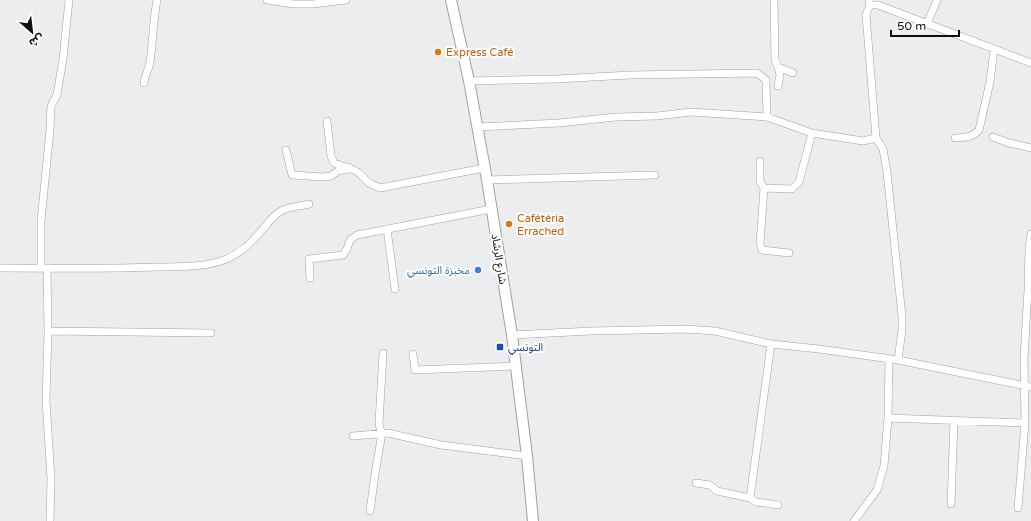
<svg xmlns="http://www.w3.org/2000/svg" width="1031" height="521" viewBox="0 0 1031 521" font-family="'Varela Round','Noto Sans Arabic',sans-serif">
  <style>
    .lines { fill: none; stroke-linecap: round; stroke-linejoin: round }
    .street-casing { stroke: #9ea0a2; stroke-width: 8 }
    .secondary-casing { stroke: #9ea0a2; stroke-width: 12 }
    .street { stroke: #fff; stroke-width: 7 }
    .secondary { stroke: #fff; stroke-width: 10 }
    .food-dot { fill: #e8710a; stroke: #fff; stroke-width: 1.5 }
    .shop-dot { fill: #3f7fe0; stroke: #fff; stroke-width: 1.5 }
    .transit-dot { fill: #1a4fb4; stroke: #fff; stroke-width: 1.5 }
    .labels { text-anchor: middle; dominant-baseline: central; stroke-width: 4; stroke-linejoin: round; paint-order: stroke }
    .food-label { font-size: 11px; fill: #c56008; stroke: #fff; text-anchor: start }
    .street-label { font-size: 11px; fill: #0c0d0d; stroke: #fff }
    .shop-label { font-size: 11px; fill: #366cbe; stroke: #fff; text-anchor: end }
    .transit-label { font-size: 11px; fill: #164399; stroke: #fff; text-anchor: start }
  </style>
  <rect width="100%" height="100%" fill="#ebedee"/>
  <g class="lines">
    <g class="street-casing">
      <path id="street" d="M267,0L293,4H313L346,0
        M774,0L775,60L778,67L793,73
        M869,0L870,5H878L1031,63
        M870,5L866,15L876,138L883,149L887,172L902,316V330L898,360
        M927,24L937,0
        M469,81L557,79L630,75L757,73L766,80L767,117L812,133L863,141L876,138
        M144,83C145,75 149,69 150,62C153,41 153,21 157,0
        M778,86L780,75L778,67
        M327,121L331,156L334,163L342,166L350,168L359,173L369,183L380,188L484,168
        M478,127L559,123L616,117L657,116L691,112L767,117
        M993,137L1009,143L1023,146L1031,148
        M955,138C965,137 972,138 979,130L990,82L994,49
        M286,150L292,175L323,177L331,176L338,171L348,169
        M760,161V182L764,188
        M487,180L655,175
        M387,229L395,289
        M789,253L762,250L760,243L764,188L792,189L799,182L812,133
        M0,268C53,268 105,269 157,267C176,267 203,267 221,261C239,255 251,243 263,229C269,222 274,214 283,210C290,207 301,206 309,204
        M41,268V221L50,130L51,106L57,95L63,59L69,0
        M47,268L48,331L46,400L51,479L50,521
        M310,278L309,259L343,255L347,249L350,240L357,235L491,209
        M48,331L211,333
        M512,335L591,331L685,329L715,331L771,344L819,349L898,360L1031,387
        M413,354L415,370L516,366
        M888,418L1025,423
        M353,436L388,433L441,445L527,456
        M696,483L710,485L717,491L750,498L771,344
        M750,498L756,502L778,505
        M951,504L954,420
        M1018,508L1025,423L1024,358L1028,290L1029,248L1031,234
        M370,511L375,474L381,439V433L379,423L383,353
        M854,521L877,490L884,466L888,418L889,360"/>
    </g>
    <g class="secondary-casing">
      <path id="secondary" d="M451,0L469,81L487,180L512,335L527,456L533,521"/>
    </g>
    <use href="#street" class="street"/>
    <use href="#secondary" class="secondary"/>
  </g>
  <g class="food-dot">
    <circle cx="438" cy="52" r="4"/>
    <circle cx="509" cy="224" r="4"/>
  </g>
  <circle class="shop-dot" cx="478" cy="270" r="4"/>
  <rect class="transit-dot" x="496" y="343" width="8" height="8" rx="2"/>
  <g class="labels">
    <g class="food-label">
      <text x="446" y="52">Express Café</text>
      <text x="517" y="218">Cafétéria<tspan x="517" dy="13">Errached</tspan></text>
    </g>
    <g class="street-label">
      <text transform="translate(499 259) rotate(81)">شارع الرشاد</text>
    </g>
    <g class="shop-label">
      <text x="470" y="270">مخبزة التونسي</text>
    </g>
    <g class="transit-label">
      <text x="508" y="347">التونسي</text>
    </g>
  </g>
  <g transform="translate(32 32) rotate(152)" stroke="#ffffff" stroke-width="3" paint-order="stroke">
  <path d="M0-3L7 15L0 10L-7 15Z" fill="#0c0d0d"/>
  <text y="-6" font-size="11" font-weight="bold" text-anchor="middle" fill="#0c0d0d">ش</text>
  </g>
  <path d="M891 30v6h68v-6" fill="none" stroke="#0c0d0d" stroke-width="2"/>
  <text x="897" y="30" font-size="12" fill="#0c0d0d" stroke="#ffffff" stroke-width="3" paint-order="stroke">50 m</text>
</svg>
